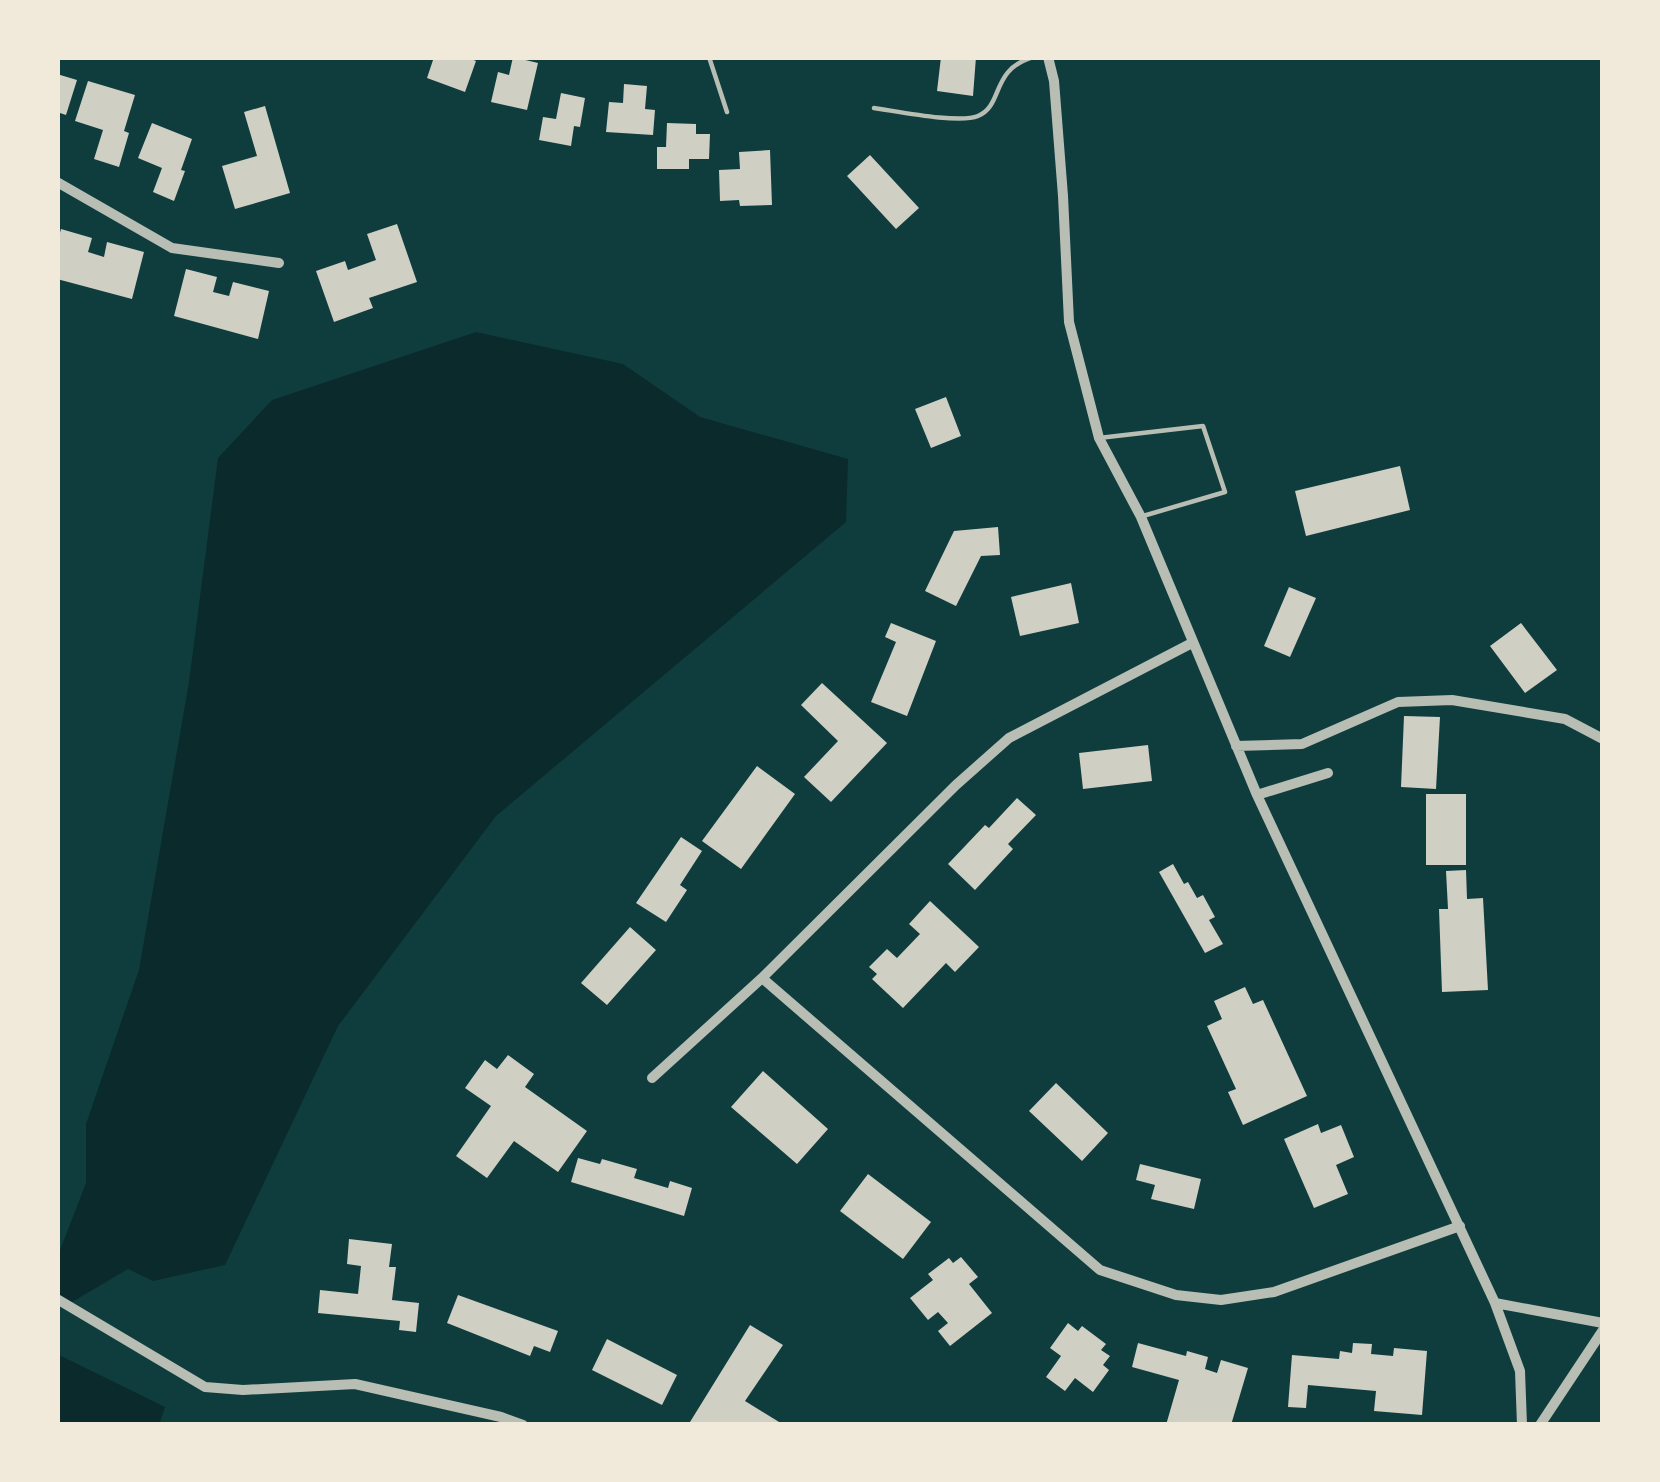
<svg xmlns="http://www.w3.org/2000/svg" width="1660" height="1482" viewBox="0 0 1660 1482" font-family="Jost,sans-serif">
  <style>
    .water { fill: #0a2a2b }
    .building { fill: #cfcfc3 }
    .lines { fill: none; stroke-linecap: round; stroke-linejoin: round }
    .service { stroke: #b8beb3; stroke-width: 4.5 }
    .minor { stroke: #b8beb3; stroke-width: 10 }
  </style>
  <rect width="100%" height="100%" fill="#0f3d3e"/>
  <path class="water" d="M476,332L623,364L700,417L848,459L846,522L496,816L338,1026L225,1265L153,1281L128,1269L72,1302L57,1295V1258L86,1183V1124L139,970L189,682L218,458L272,400Z
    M57,1354L165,1407L159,1425H57Z"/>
  <path class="building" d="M434,57H466L476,61L465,92L427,78Z
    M513,57L538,63L527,110L491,102L498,72L509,75Z
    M941,57H976L973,96L937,91Z
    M57,74L77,80L66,115L57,112Z
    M88,81L135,95L124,131L129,133L119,167L94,159L103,130L75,121Z
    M624,84L647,86L645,109L655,110L653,135L606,132L609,102L623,103Z
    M561,93L585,98L580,127L574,126L571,146L539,140L543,117L556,119Z
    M265,106L290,193L235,209L222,166L257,156L244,112Z
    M152,123L192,139L181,170L185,171L174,201L153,192L162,168L138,158Z
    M667,123L696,124V134H710L709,159H689V169H657V147H666Z
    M770,150L772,205L740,206L739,200L720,201L719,170L740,169L739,152Z
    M870,155L919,208L896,229L847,176Z
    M397,224L417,282L369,298L373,308L334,322L316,271L345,261L348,270L376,260L367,234Z
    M61,229L92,238L88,252L104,257L107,242L144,252L132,299L57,279V244Z
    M186,269L217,277L213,292L229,296L233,282L269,291L258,339L174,316Z
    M946,397L961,436L931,448L915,409Z
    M1400,466L1410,510L1306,536L1295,491Z
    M998,527L1000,555L981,556L956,606L925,591L954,531Z
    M1071,583L1079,623L1020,636L1011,597Z
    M1289,587L1316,598L1290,657L1264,646Z
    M891,623L936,641L907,716L871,702L896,642L885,637Z
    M1521,623L1557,670L1525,693L1490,646Z
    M822,683L887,743L831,802L804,777L838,741L801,705Z
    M1404,716L1440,717L1436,789L1401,787Z
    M1148,745L1152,781L1083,789L1079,753Z
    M757,766L795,794L741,869L702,841Z
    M1426,794H1466V865H1426Z
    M1017,798L1036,815L1008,844L1013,849L975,890L948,864L985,825L989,828Z
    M681,837L702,851L680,885L687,890L666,922L636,903Z
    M1173,864L1184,884L1188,882L1197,898L1203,895L1215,917L1209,920L1223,944L1205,953L1159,872Z
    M1466,870L1467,899L1483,898L1488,990L1442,992L1439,909H1448L1446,871Z
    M930,901L979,947L955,972L946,963L903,1008L872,979L877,974L869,967L887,949L897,958L920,934L909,924Z
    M630,927L656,950L607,1005L581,983Z
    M1245,987L1253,1004L1263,1000L1307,1096L1243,1125L1228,1092L1236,1089L1207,1026L1222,1019L1214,1001Z
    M508,1055L534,1074L525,1087L587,1131L558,1172L514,1141L487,1178L456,1156L491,1106L465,1088L485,1060L497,1069Z
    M763,1071L828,1129L797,1164L731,1107Z
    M1056,1083L1108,1133L1082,1161L1029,1111Z
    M1318,1124L1321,1133L1341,1125L1354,1157L1336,1165L1348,1194L1314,1208L1284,1139Z
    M578,1158L600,1164L602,1159L637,1169L634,1178L668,1188L670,1181L692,1188L684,1216L571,1182Z
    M1140,1164L1201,1179L1194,1209L1151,1199L1155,1185L1136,1180Z
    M868,1174L931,1222L903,1259L840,1211Z
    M349,1239L392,1244L389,1267H396L392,1300L419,1303L416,1332L399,1330L400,1321L318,1313L320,1290L358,1294L361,1266L347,1264Z
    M961,1257L978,1277L969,1284L992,1313L950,1346L938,1331L948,1323L938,1312L928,1320L910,1298L933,1280L928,1274L949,1258L953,1263Z
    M458,1295L558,1331L550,1352L534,1346L530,1356L447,1323Z
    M1068,1323L1078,1331L1082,1326L1106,1344L1101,1350L1110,1356L1103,1365L1109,1370L1093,1392L1075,1378L1065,1391L1046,1377L1061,1356L1050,1348Z
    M750,1325L783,1345L745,1401L784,1425H695L690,1422Z
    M607,1339L677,1375L662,1405L592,1370Z
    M1138,1343L1186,1356L1187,1351L1208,1357L1205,1369L1217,1373L1221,1360L1248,1368L1231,1425H1166L1179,1380L1132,1367Z
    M1353,1343L1372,1344L1371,1354L1393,1356L1394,1348L1427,1351L1422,1415L1374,1411L1376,1391L1308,1385L1306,1408L1288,1407L1292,1355L1339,1359L1340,1351L1352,1353Z"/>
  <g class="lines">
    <path class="service" d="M709,57L727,112
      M874,108C896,111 959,124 978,116C1004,105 990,70 1033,57
      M1099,438L1203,426L1225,492L1143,516"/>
    <path class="minor" d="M1048,57L1054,81L1063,196L1069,322L1099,438L1141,517L1257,795L1495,1303L1520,1371L1522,1425
      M57,182L172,248L279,263
      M1236,746L1302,744L1398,702L1452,700L1565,719L1603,739
      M1257,795L1328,773
      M762,978L1100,1270L1176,1295L1221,1300L1274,1292L1460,1226
      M652,1078L762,978L956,785L1009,738L1192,643
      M57,1299L205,1387L243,1390L355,1384L501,1417L523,1425
      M1495,1303L1603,1323
      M1540,1425L1603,1330"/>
  </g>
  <rect width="1660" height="1482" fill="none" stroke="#f1e9da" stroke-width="120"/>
</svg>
